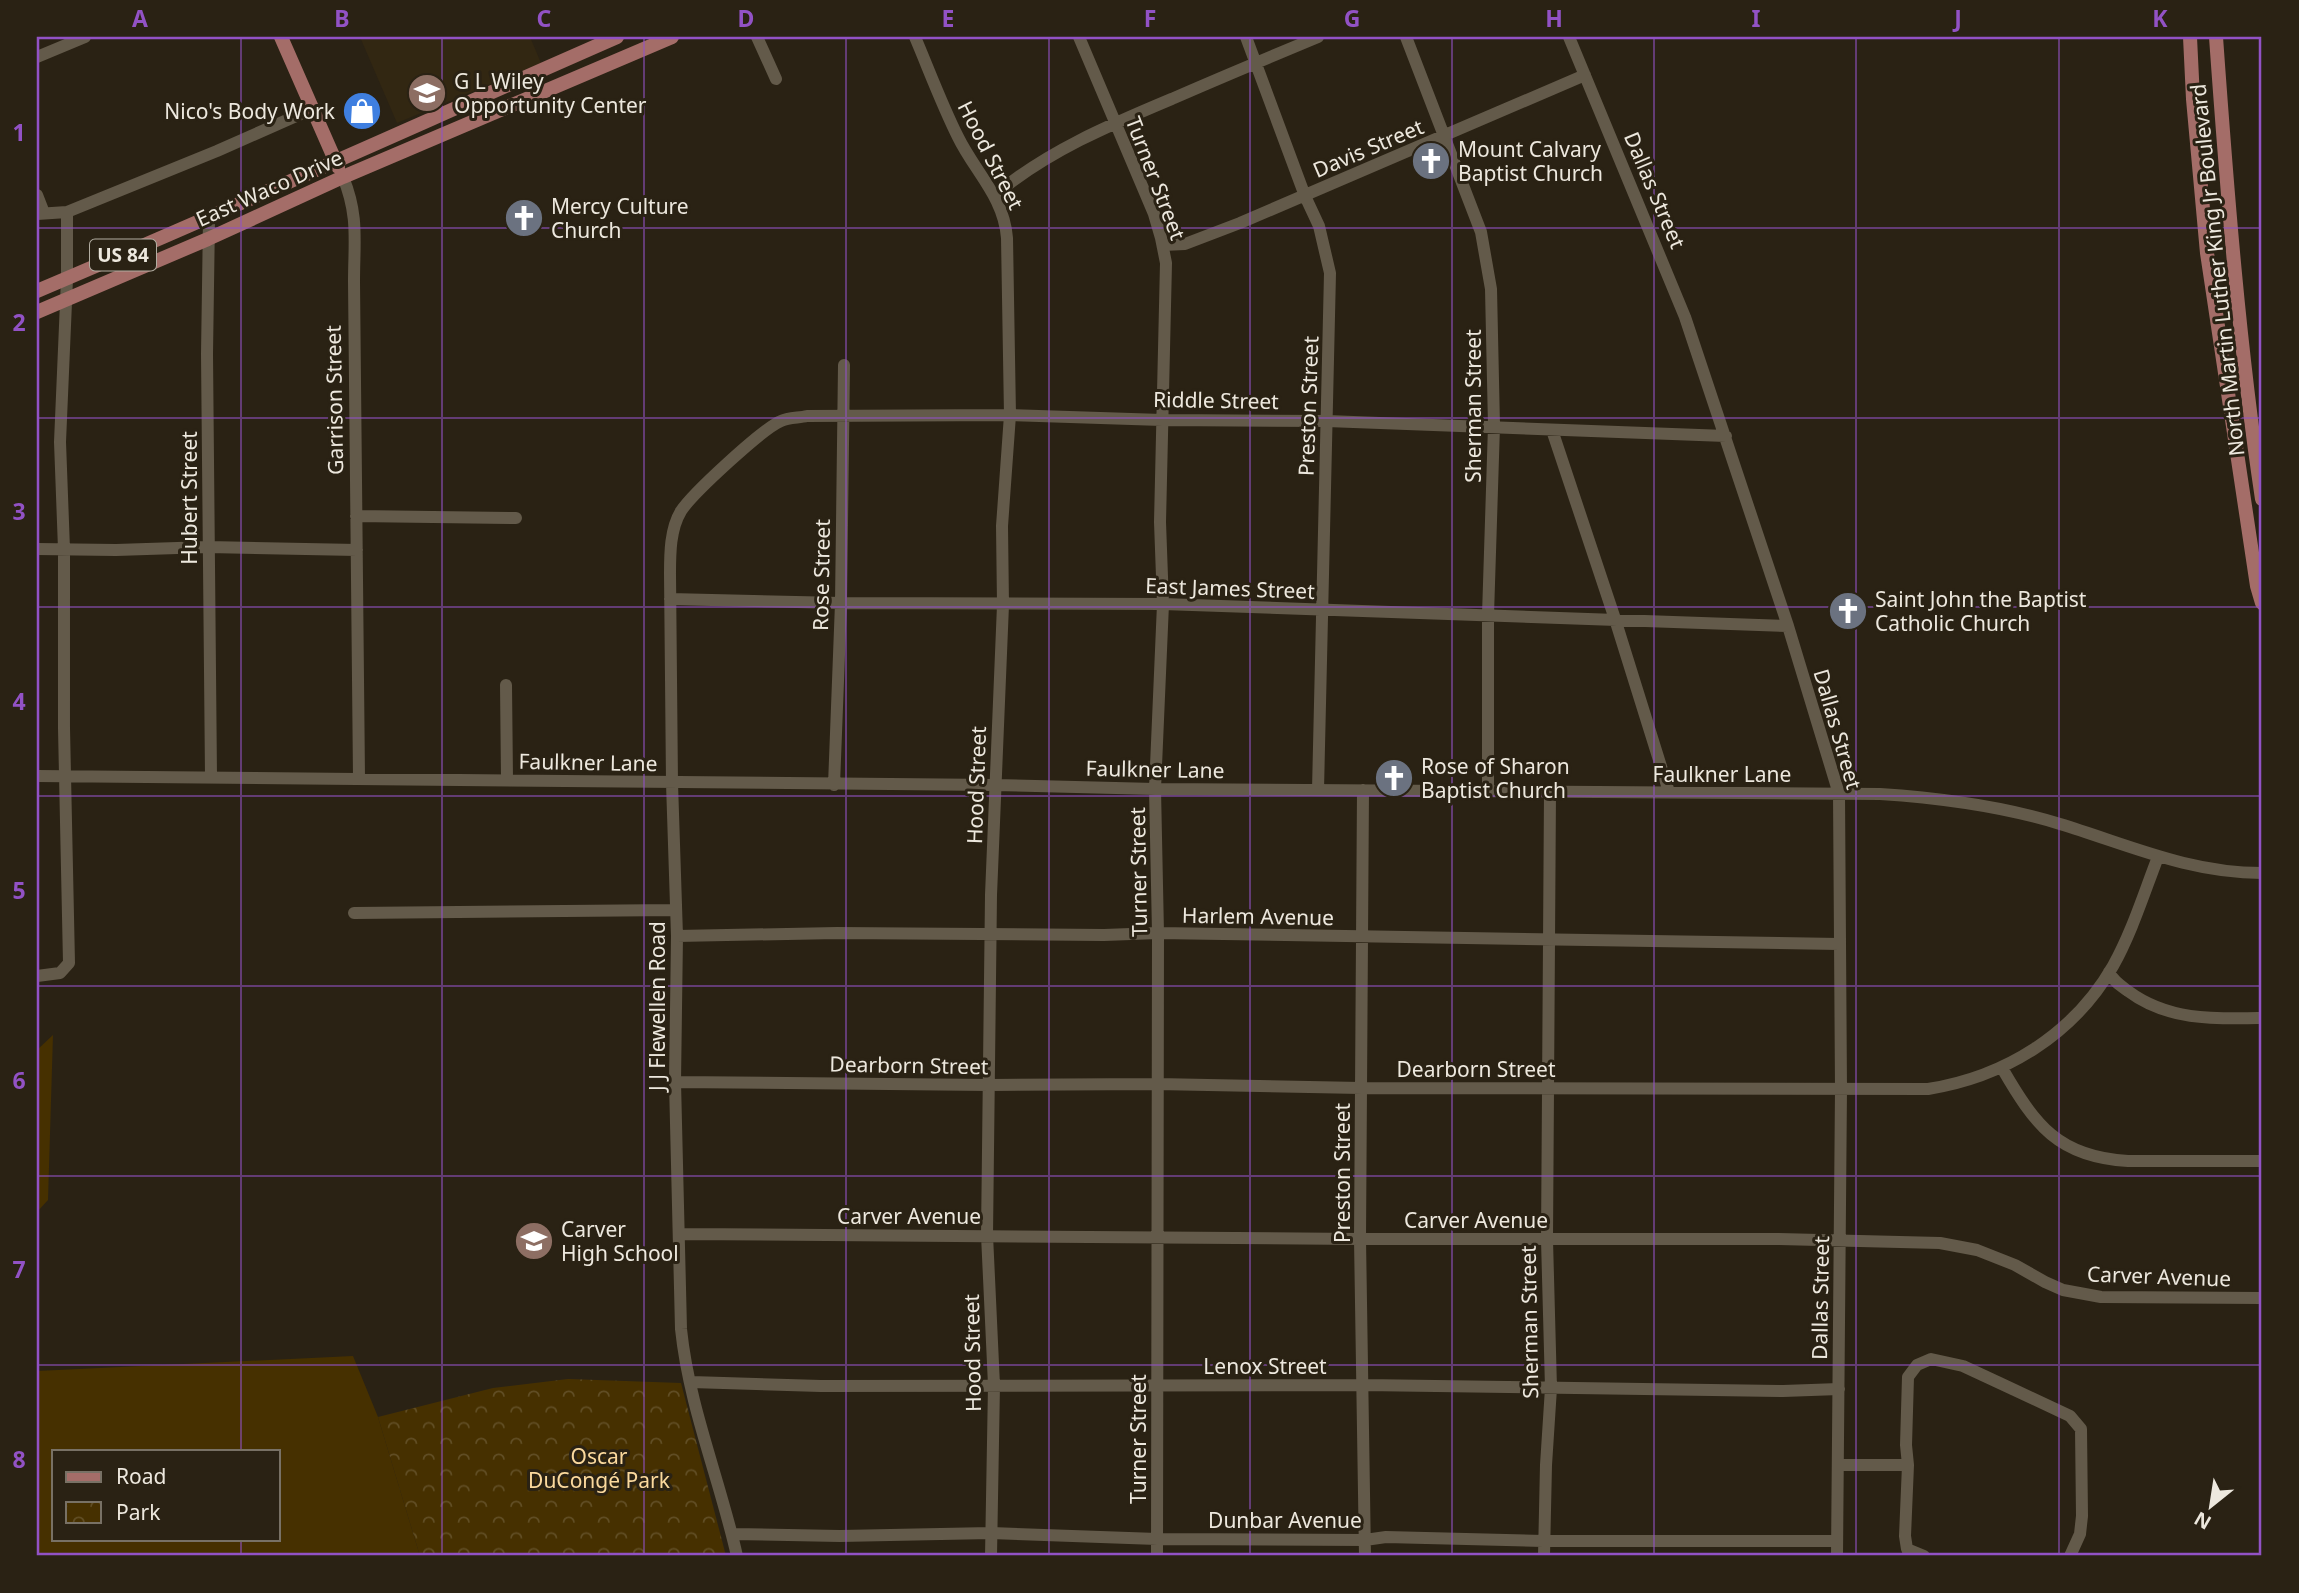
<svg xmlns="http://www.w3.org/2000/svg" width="2299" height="1593" viewBox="0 0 2299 1593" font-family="'Noto Sans',sans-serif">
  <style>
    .built { fill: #322712 }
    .green { fill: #463000; fill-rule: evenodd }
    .park { fill: url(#park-crowns) }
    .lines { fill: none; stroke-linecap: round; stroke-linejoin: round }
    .minor { stroke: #635a4a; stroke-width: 12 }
    .major { stroke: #a46d68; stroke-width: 14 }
    .grid { fill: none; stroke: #9252c5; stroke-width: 2; stroke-opacity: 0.55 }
    .labels { text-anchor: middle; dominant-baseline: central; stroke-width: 6; stroke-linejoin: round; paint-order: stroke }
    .shield { fill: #2a2214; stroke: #b2ada1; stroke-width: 2 }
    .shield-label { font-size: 19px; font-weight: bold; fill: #ede8de }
    .poi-label { font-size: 21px; fill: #ede8de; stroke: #2a2214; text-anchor: start }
    .street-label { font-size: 21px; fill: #ede8de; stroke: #2a2214 }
    .park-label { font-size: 21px; fill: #fbd99d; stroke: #2a2214 }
    .neatline { fill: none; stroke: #9252c5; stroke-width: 2.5 }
    .grid-label { font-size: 23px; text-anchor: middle; font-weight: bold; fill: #9252c5 }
  </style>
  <defs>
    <pattern id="park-crowns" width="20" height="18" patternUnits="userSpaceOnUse" patternTransform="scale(1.75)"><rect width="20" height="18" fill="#463000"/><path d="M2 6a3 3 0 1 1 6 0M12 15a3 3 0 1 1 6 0" fill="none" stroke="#614e25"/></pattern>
  </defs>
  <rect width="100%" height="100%" fill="#2a2214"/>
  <path class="built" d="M360,37H530L541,63L397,123Z"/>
  <path class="green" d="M53,1035L48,1200L37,1212V1050Z
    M353,1356L378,1417L420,1556H37V1371ZM54,1451H278V1539H54Z"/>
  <path class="park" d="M568,1379L681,1383L726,1556H420L378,1417L493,1388Z"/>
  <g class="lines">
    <path class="minor" d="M757,37L776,79
      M915,37C929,70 942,105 958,137C975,172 1004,197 1007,238L1010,415L1002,526L1003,605L991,895L987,1235L994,1385L991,1556
      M1079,37L1154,214L1161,238L1166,263L1160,522L1163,604L1155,789L1158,933L1157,1556
      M1246,37L1305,196L1319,226L1330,273L1318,790
      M1406,37L1481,232L1491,289L1494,426L1488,615V791
      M1569,37L1685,317L1788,626L1839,794L1841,1089L1837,1556
      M37,57L85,37
      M343,177C359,216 354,241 354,282L359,778
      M37,195L44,213
      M995,195C1047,151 1112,124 1174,98C1222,77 1270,57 1318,37
      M37,214L67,212L217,151L312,109
      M209,219L207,354L211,777
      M1163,245L1185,244L1240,223L1585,75
      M1552,430L1615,619L1669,792
      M356,516L516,518
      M37,549L116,550L208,547L357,550
      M670,599L841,603L1163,604L1788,626
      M506,685L507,779
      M37,776L994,785L1155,789L1880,794C1941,798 2002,806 2060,824C2129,845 2189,873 2262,873
      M834,785L841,603L844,365
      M1363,790L1360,1239L1365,1556
      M354,913L676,910
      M677,936L837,933L1104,935L1158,933L1839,944
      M2109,972C2113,981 2121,986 2128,991C2168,1021 2215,1019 2262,1018
      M37,976L60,973L69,963L64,728V549L60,442L67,279V212
      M2002,1068C2035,1125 2058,1157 2128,1161H2262
      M675,1082L990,1085L1157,1084L1361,1088L1928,1089C2005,1077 2074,1034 2113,966C2132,932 2144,893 2158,857
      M679,1234L1360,1239H1779L1940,1243L1977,1250L2015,1265L2045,1282L2063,1290L2101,1297L2262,1298
      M691,1382L821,1386L1364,1385L1783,1391L1839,1389
      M1838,1465H1908
      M732,1534L840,1536L991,1533L1157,1539L1365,1540L1386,1537L1543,1541H1837
      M737,1556C720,1480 689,1407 681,1329L675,1082L677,936L672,783L670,574C670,554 670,529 681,511C692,494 762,429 781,421C788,417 799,418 807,416L1010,415L1162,420L1327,421L1726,436
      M1544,1556L1546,1465L1551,1388L1547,1240L1550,792
      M1924,1556L1907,1549L1905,1536L1908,1465L1906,1445L1908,1377L1917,1365L1931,1359L1963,1366L2006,1386L2070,1416L2081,1429L2082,1516L2080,1534L2070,1556"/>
    <path class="major" d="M281,37L338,167
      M2190,37L2193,99L2207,253L2257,586L2262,603
      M2216,37C2227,191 2239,346 2262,499
      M37,291C231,209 423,122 617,37
      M37,312L208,239L343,177L672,37"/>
  </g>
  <path class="grid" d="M241,37V1451M442,37V1556M644,37V1556M846,37V1556M1049,37V1556M1250,37V1556M1452,37V1556M1654,37V1556M1856,37V1556M2059,37V1556M37,228H2262M37,418H2262M37,607H2262M37,796H2262M37,986H2262M37,1176H2262M37,1365H2262M241,1539V1556"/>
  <defs>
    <g id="school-disc" transform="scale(2.0125)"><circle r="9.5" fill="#8d6e63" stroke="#2a2214"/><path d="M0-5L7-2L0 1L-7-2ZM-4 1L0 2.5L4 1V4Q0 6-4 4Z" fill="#fff"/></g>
    <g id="shop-disc" transform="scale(2.0125)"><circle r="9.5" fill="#3f7fe0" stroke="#2a2214"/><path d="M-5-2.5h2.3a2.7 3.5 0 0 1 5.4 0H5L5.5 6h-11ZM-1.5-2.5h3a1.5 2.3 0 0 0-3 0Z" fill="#fff"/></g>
    <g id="church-disc" transform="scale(2.0125)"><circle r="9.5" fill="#6b7280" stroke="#2a2214"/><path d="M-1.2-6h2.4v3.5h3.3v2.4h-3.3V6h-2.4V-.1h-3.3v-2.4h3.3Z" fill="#fff"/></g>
  </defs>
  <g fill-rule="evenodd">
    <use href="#school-disc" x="427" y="93"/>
    <use href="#shop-disc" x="362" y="111"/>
    <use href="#church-disc" x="1431" y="161"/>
    <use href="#church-disc" x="524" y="218"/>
    <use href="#church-disc" x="1848" y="611"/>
    <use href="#church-disc" x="1394" y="778"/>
    <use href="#school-disc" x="534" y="1241"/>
  </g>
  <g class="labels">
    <rect class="shield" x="90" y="239.5" width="66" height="31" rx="5"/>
    <g class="shield-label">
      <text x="123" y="255">US 84</text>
    </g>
    <g class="poi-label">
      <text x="454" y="81">G L Wiley<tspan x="454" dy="24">Opportunity Center</tspan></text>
      <text x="335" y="111" text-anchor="end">Nico's Body Work</text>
      <text x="1458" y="149">Mount Calvary<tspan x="1458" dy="24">Baptist Church</tspan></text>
      <text x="551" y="206">Mercy Culture<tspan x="551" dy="24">Church</tspan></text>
      <text x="1875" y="599">Saint John the Baptist<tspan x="1875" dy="24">Catholic Church</tspan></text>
      <text x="1421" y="766">Rose of Sharon<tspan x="1421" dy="24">Baptist Church</tspan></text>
      <text x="561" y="1229">Carver<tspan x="561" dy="24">High School</tspan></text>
    </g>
    <g class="street-label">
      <text transform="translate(1368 148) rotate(-23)">Davis Street</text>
      <text transform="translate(991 155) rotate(63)">Hood Street</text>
      <text transform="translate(1156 178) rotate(69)">Turner Street</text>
      <text transform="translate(269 188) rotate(-24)">East Waco Drive</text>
      <text transform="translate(1655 190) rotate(67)">Dallas Street</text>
      <text transform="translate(2217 270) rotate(-96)">North Martin Luther King Jr Boulevard</text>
      <text transform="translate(334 400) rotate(-91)">Garrison Street</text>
      <text transform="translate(1216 400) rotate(1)">Riddle Street</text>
      <text transform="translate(1308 406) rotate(-88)">Preston Street</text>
      <text transform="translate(1473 406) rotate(-90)">Sherman Street</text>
      <text transform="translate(189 498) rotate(-90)">Hubert Street</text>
      <text transform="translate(821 575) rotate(-89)">Rose Street</text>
      <text transform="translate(1230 588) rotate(2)">East James Street</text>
      <text transform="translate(1838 729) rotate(74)">Dallas Street</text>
      <text transform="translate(588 762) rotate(1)">Faulkner Lane</text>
      <text transform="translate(1155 769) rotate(1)">Faulkner Lane</text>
      <text x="1722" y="774">Faulkner Lane</text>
      <text transform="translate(976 785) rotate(-88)">Hood Street</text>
      <text transform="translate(1138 872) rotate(-91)">Turner Street</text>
      <text transform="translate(1258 916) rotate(1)">Harlem Avenue</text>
      <text transform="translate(657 1006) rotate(-90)">J J Flewellen Road</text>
      <text transform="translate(909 1065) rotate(1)">Dearborn Street</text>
      <text x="1476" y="1069">Dearborn Street</text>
      <text transform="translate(1342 1173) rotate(-90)">Preston Street</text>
      <text x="909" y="1216">Carver Avenue</text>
      <text x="1476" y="1220">Carver Avenue</text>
      <text transform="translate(2159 1276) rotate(2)">Carver Avenue</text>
      <text transform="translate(1820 1298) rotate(-89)">Dallas Street</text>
      <text transform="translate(1529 1322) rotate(-91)">Sherman Street</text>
      <text transform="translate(972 1353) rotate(-91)">Hood Street</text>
      <text x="1265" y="1366">Lenox Street</text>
      <text transform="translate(1138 1439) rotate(-90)">Turner Street</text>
      <text x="1285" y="1520">Dunbar Avenue</text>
    </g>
    <g class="park-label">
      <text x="599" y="1456">Oscar<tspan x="599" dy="24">DuCongé Park</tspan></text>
    </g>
  </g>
  <rect width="2299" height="1593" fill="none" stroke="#2a2214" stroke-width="77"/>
  <rect x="52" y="1450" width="228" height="91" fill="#2a2214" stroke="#787165" stroke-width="2"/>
  <rect x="66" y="1472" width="35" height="10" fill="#a46d68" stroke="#787165" stroke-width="2"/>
  <text x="116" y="1484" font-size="21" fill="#ede8de">Road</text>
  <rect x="66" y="1502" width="35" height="21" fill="url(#park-crowns)" stroke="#787165" stroke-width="2"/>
  <text x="116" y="1520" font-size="21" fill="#ede8de">Park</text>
  <g transform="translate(2211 1506) rotate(210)" stroke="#2a2214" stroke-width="5" paint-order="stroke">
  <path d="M0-5L12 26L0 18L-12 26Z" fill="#ede8de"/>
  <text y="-10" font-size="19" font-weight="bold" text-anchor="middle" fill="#ede8de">N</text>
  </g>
  <rect x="38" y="38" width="2222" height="1516" class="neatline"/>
  <g class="grid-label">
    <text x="140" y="27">A</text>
    <text x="342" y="27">B</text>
    <text x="544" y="27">C</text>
    <text x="746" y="27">D</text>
    <text x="948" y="27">E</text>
    <text x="1150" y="27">F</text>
    <text x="1352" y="27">G</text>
    <text x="1554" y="27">H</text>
    <text x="1756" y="27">I</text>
    <text x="1958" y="27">J</text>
    <text x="2160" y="27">K</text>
    <text x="19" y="141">1</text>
    <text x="19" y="331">2</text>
    <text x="19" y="520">3</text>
    <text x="19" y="710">4</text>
    <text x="19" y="899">5</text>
    <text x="19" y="1089">6</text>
    <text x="19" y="1278">7</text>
    <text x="19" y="1468">8</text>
  </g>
</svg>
